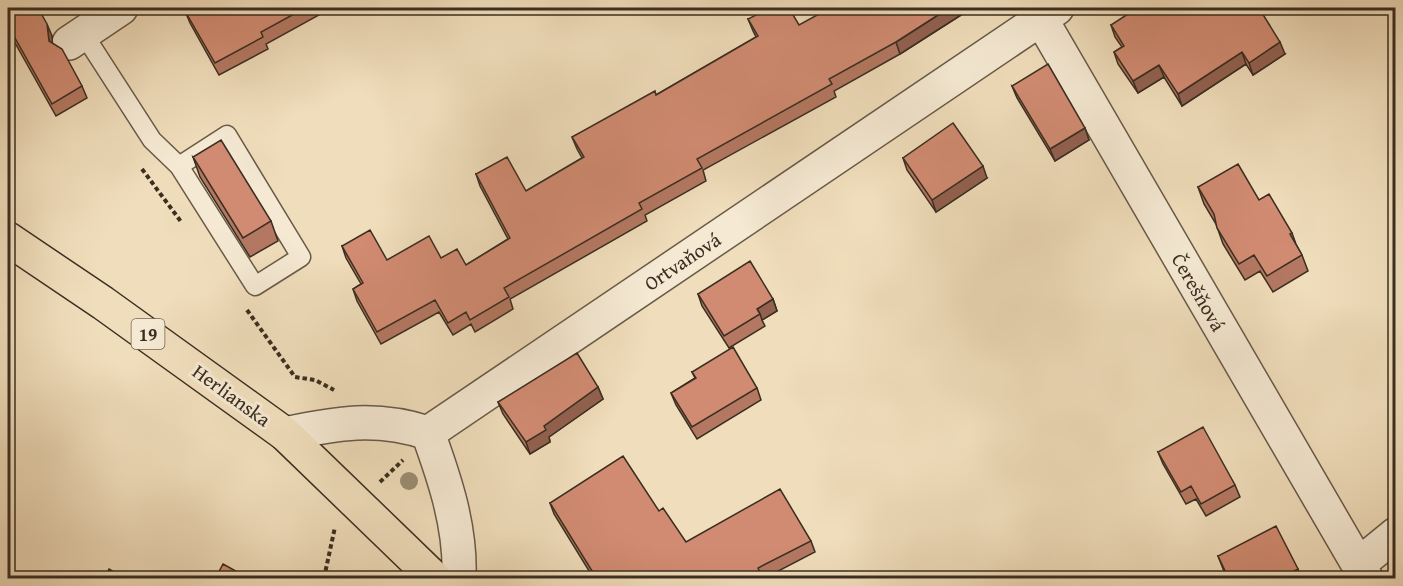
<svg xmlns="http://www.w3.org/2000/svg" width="1403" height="586" viewBox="0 0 1403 586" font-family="'Gentium Book Plus',serif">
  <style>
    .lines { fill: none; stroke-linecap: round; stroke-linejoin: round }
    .lane-casing { stroke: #685a48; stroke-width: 21 }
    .street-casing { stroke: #685a48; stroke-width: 36 }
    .primary-casing { stroke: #3a2e21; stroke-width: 36 }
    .path { stroke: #3a2e21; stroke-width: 4; stroke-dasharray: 4.5 3; stroke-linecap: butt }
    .lane { stroke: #f5e9d3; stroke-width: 18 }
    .street { stroke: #f5e9d3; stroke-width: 33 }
    .primary { stroke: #f0ddbb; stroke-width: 33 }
    .tree { fill: #9b8d72 }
    .wall { fill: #b47862; stroke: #3a2e21; stroke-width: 1.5 }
    .shaded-wall { fill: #926150; stroke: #3a2e21; stroke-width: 1.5 }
    .building { fill: #d18b72; stroke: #3a2e21; stroke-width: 1.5 }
    .labels { text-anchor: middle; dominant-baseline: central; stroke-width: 6; stroke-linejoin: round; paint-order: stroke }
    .shield { fill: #f5e9d3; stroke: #726656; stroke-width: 1.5 }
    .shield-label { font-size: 18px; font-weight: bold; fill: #3a2e21 }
    .street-label { font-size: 20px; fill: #3a2e21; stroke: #f5e9d3 }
  </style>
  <rect width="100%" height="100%" fill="#f0ddbb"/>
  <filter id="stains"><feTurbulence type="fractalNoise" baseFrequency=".00333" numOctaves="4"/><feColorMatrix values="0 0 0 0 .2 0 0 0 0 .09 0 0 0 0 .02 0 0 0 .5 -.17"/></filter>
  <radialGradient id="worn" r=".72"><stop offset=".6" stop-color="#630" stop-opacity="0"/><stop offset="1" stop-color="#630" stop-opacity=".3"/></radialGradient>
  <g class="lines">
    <g class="lane-casing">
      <path id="lane" d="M83,33L152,140L179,166L255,286L301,257L227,135L179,166"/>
    </g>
    <g class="street-casing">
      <path id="street" d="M1041,19L1366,578
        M69,43L121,8
        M428,433L1057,8
        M428,433C445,480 461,527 459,578
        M285,434C337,423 376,416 428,433
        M1358,565L1396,534"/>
    </g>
    <g class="primary-casing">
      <path id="primary" d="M8,239L103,303L285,434L434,578"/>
    </g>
    <path class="path" d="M142,169L182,223
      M247,310L295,377L315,380L334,390
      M380,482L403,460
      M324,578L335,527"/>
    <use href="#lane" class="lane"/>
    <use href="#street" class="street"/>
    <use href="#primary" class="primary"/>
  </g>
  <circle class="tree" cx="409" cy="481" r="9"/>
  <path class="wall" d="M8,8L52,36V43L82,86L87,98L56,116L14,41L10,29H11L8,23Z
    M190,8H327L328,10L266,44L268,49L219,75L190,23L185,11Z
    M972,8L900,54L834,91L836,97L703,170L706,181L645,215L647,221L510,299L513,309L475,332L471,324L453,335L439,312L381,344L357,301L353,289L361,284L346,258L342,246L387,260L441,258L466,265L508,239L480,186L476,174L526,191L582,158L577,149L572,137L656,95L756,37L753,31L748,19L799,25Z
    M1111,25L1285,54L1253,75L1246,64L1182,106L1164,77L1138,93L1118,64L1114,52L1122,47L1115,37Z
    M1012,86L1085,128L1089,140L1055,161L1017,98Z
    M193,157L271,221L278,241L250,257L200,177Z
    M903,158L987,178L936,212L907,170Z
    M1198,187L1259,200L1292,233L1296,244L1302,255L1308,271L1273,292L1260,271L1245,280L1223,244L1216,224L1204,204Z
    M698,294L773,299L777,311L762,320L765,326L729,348L702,306Z
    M692,372L757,388L761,400L697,439L676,405L671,393L695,378Z
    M598,387L603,399L549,437L550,442L530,454L503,414L498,402Z
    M1158,452L1235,485L1240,497L1206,516L1196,499L1186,504L1163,464Z
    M550,503L659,511L686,542L811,541L815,552L763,579H594L554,514Z
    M1218,556L1298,569L1301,579H1227Z"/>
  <path class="shaded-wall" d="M949,8H972L900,54L896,42Z
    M47,24L52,36L53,53L49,41Z
    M1280,42L1285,54L1253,75L1249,63Z
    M1242,52L1246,64L1182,106L1178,94Z
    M1159,65L1164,77L1138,93L1133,81Z
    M1085,128L1089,140L1055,161L1050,149Z
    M983,166L987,178L936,212L932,200Z
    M773,299L777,311L762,320L760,314L757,309Z
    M598,387L603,399L549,437L550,442L530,454L526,442L544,426Z"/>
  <path class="building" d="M8,8H38L47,24L49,41L62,49L82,86L52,104L10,29L13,27L8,19Z
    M191,8H305L261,32L263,37L215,63L185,11Z
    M770,8H789L799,25L830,8H949L896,42L829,79L832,84L697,159L702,168L639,203L642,209L504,288L509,297L470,320L466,312L448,323L435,300L377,332L353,289L363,283L342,246L370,230L387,260L429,236L441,258L457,249L466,265L510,238L476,174L507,157L526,191L584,157L572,137L655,91L656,95L758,36L748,19Z
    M1137,8H1259L1280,42L1249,63L1242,52L1178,94L1159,65L1133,81L1114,52L1124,46L1111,25Z
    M1048,64L1085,128L1050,149L1012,86Z
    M953,123L983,166L932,200L903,158Z
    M221,140L271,221L243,238L193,157Z
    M1238,164L1259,200L1269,194L1292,233L1290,234L1302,255L1267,276L1254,255L1239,264L1217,228L1214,214L1198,187Z
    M750,261L773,299L757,309L760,314L724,336L698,294Z
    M733,347L757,388L692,427L671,393L696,378L692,372Z
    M577,353L598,387L544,426L546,430L526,442L498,402Z
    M1203,427L1235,485L1201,504L1191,486L1181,492L1158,452Z
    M623,456L659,511L663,508L686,542L780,489L811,541L758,568L760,573L750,579H597L550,503Z
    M1276,526L1298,569L1279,579H1229L1218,556Z
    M223,564L250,579H215Z
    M109,569L126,579H104Z"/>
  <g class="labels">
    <rect class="shield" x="131.5" y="319" width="33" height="30" rx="4.5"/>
    <g class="shield-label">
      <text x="148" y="334">19</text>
    </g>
    <g class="street-label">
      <text transform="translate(682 261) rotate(-34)">Ortvaňová</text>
      <text transform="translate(1199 292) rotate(60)">Čerešňová</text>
      <text transform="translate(232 395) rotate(36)">Herlianska</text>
    </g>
  </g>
  <rect width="1403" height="586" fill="none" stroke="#f0ddbb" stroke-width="30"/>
  <rect x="9" y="9" width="1385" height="568" fill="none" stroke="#3a2e21" stroke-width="3"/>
  <rect x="15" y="15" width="1373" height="556" fill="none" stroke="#3a2e21" stroke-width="1.5"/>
  <rect width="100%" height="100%" filter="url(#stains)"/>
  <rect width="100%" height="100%" fill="url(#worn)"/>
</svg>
